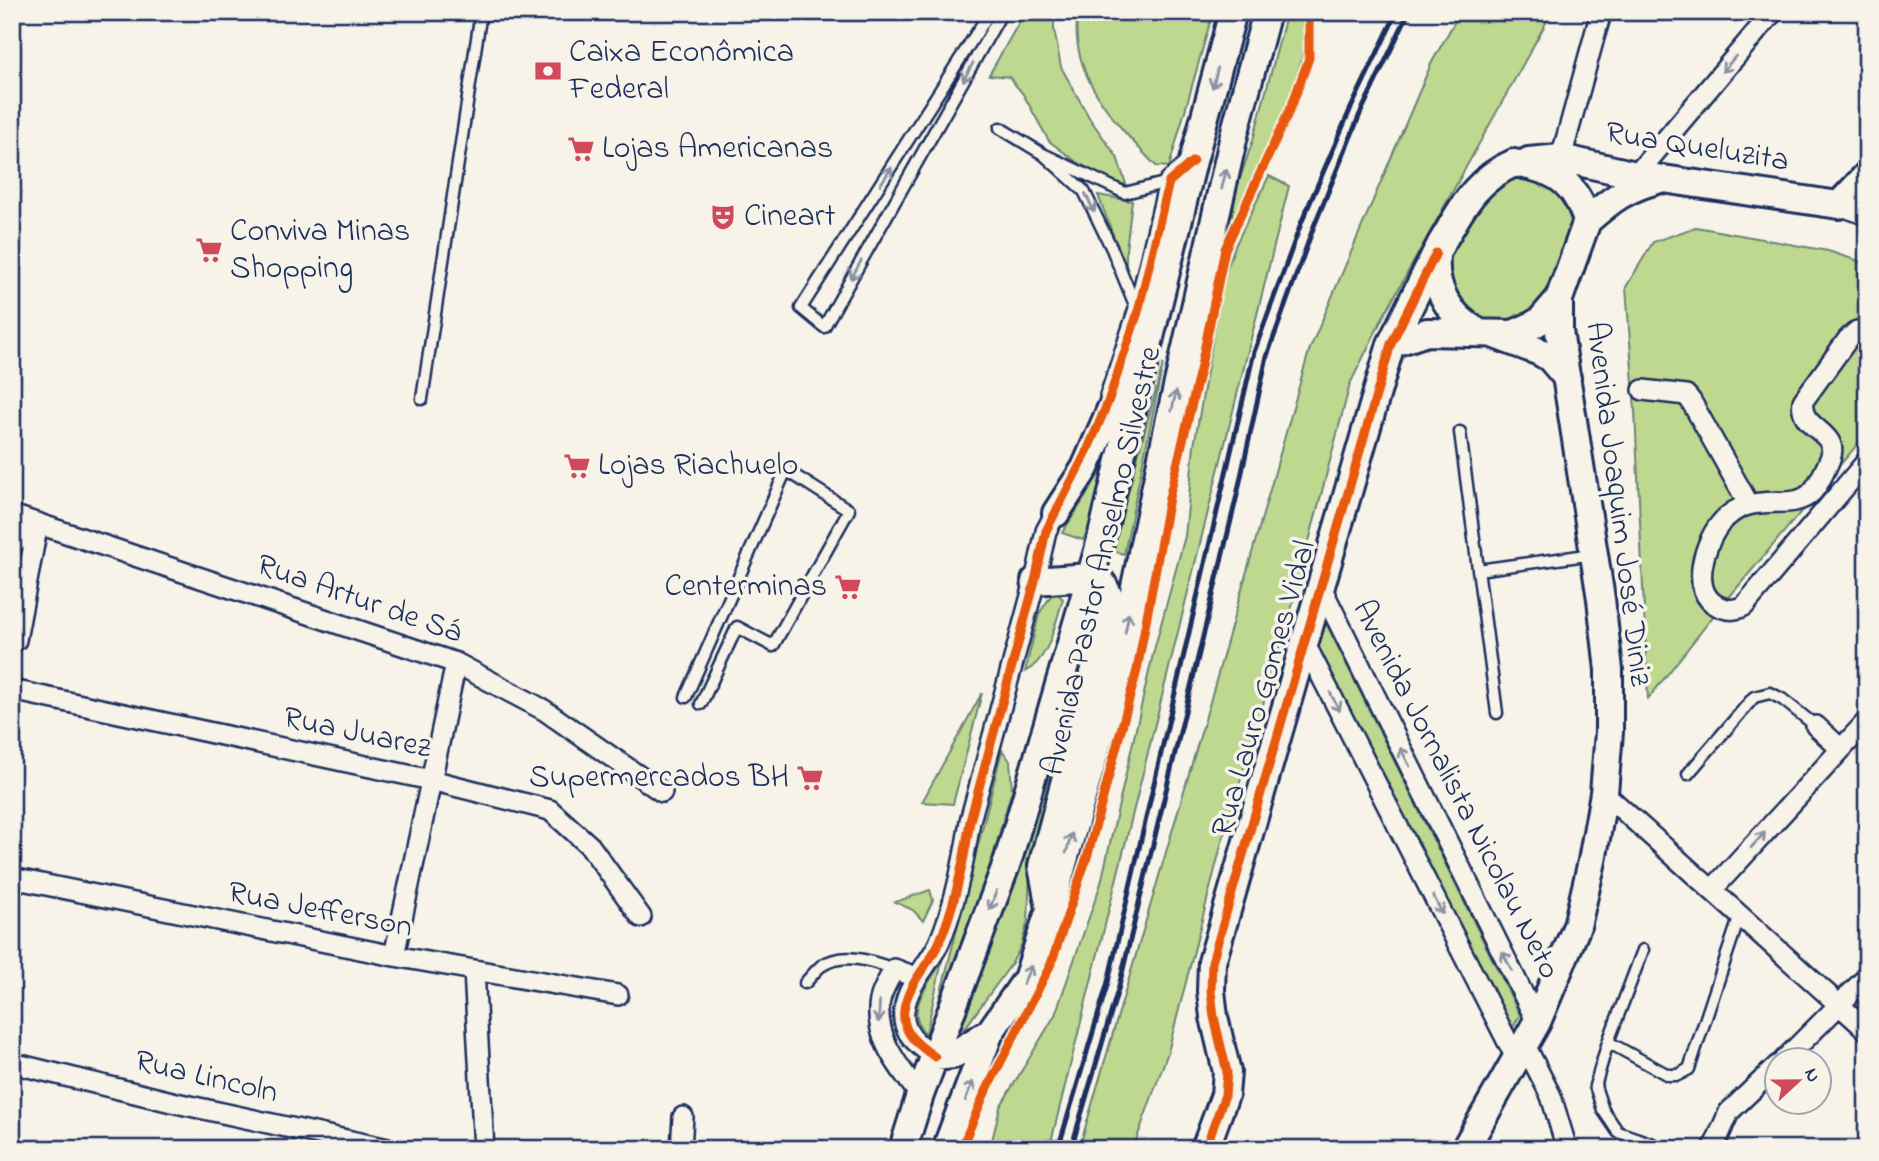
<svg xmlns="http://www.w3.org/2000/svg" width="1879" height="1161" viewBox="0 0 1879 1161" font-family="'Indie Flower',sans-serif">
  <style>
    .green { fill: #bed88f; stroke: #6c8476; stroke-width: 2 }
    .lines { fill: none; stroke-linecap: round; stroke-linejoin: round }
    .stream { stroke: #6287b4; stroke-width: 5 }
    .lane-casing { stroke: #1b2f5e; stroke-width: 15 }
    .street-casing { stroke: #1b2f5e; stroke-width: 24 }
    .secondary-casing { stroke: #1b2f5e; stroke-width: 32 }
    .lane { stroke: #f7f3e8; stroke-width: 10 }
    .street { stroke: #f7f3e8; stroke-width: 19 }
    .secondary { stroke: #f7f3e8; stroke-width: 26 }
    .rail { stroke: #1b2f5e; stroke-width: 5 }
    .cycleway-casing { stroke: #f7f3e8; stroke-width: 13 }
    .cycleway { stroke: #e8590c; stroke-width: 9 }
    .oneway { stroke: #8991a3 }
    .labels { text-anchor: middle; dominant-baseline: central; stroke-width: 7; stroke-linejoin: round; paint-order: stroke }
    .poi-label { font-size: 32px; fill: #1b2f5e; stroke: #f7f3e8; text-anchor: start }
    .street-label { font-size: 32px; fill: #1b2f5e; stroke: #f7f3e8 }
  </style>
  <rect width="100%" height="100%" fill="#f7f3e8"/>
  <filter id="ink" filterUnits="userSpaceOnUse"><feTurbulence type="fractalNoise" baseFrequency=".0143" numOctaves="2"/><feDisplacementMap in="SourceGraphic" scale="14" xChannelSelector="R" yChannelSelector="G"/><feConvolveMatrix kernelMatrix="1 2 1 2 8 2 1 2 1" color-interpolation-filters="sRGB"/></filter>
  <g filter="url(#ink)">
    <path class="green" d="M1025,12H1054V29L1061,67L1090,119L1117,157L1126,184H1119L1082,166L1049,141L1023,94L1009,77L989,75Z
      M1078,12H1213L1169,167L1156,166C1117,125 1067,74 1078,12Z
      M1287,12H1306C1306,19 1308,27 1307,34C1305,65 1246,227 1223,240L1224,226L1253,140Z
      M1460,12H1552L1383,317L1350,384L1290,614L1222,842L1168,1052L1133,1149H1079L1210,702L1309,351L1431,64Z
      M1527,175L1542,176L1579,216L1571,248L1539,311L1495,330L1454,302L1447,260L1464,223L1494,188L1512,178Z
      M1269,176L1289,186L1052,1138L1049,1149H990L1000,1107L1055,1015L1101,883L1153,654L1185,536L1194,446L1223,280L1235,246Z
      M1098,195L1132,201L1126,250V269Z
      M1696,227L1828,251L1867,264V433L1715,614L1648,699L1635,411L1626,287L1653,242Z
      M1163,364L1124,554L1108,550L1124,507Z
      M1121,409L1094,518L1083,540L1062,533L1086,496L1097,475L1092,471Z
      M1052,594H1058L1063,599C1055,623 1050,659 1025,672L1039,614Z
      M1097,600L1076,694L1035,840L1030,872L1028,921L1021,946L1012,963L965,1028L961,1029L1020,867L1045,765Z
      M1326,623L1520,1015L1511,1031L1317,645Z
      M982,693L953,804L922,802Z
      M1002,750L1010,761L1012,790L992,859L941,1004H938Z
      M930,890L933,900L923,921L913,910L895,902Z
      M942,961L926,1034C902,1012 930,983 942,961Z"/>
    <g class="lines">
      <path class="stream" d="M1605,34L1612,12"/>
      <g class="lane-casing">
        <path id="lane" d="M990,12L801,308L824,327L1002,12
          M1000,128L1043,154L1125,193L1168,182
          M1043,154L1084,191L1112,249L1137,310
          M422,399L481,12
          M1460,432L1497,713
          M1478,570L1594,554
          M686,697L786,470L849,510L773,646L737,627L701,704
          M1688,774L1754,697L1770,693L1782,699L1816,726
          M805,983C810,978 815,971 821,966C843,951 872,961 894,969
          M1608,1042L1643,950
          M1653,1144L1618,1132L1603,1110L1595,1086L1608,1042L1668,1075H1678L1689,1069L1740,915"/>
      </g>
      <g class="street-casing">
        <path id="street" d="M1561,158L1601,12
          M1636,175L1773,12
          M1839,205L1867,215
          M1867,330L1857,331L1848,339L1803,401C1798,430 1841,431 1830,459C1825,470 1820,483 1812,492C1790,515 1751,486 1720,524C1704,544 1689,592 1718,606C1728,610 1734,611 1744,606L1867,461
          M1643,390L1686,395L1691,401L1748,503
          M1110,396L1138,312L1169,182L1193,161
          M12,515L456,663L544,710L662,792
          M12,540L26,537L35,530
          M1320,585L1537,1022
          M16,640L38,523
          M1304,642L1516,1058
          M12,690L431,780L550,810L590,846L641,917
          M1816,726L1841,749
          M1604,793L1867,1030
          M12,878L394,956L618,995
          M1712,890L1867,721
          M394,956L456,663
          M474,971L484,1149
          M915,977L894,969C889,979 882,990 880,1000C873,1037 899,1067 920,1095
          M1524,1043L1551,1096L1567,1149
          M935,1057C918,1045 901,1033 904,1010C908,983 928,966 939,943C955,906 964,861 970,821L1035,581L1046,531L1061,503
          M1784,1060L1867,977
          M12,1063L176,1103L388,1149
          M681,1149L683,1117
          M1713,1149L1729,1112L1778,1065"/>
      </g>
      <g class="secondary-casing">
        <path id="secondary" d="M1529,161L1561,158L1636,175L1839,205L1867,175
          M1587,221C1612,199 1625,189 1657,180
          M1495,335L1540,352L1550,358L1567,378
          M1391,344L1427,332L1513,334L1533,325L1541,320L1559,299L1587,221C1574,180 1555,170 1514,163C1480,178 1466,200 1448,232C1444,239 1437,248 1436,256C1433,289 1450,316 1478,332
          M1056,513L1085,468L1113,404L1134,372
          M1035,581L1089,577L1102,583L1105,588L1109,596L1110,613L1042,866L1049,903
          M935,1057L953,1055L990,1032
          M903,1149L920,1095L1008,860L1098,551L1193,161L1233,12
          M946,1149L990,1032L1027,979L1050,909L1116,678L1169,423L1235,131L1267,12
          M1205,1149L1225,1095L1227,1072L1214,1017L1211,991L1212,962L1391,344L1436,253
          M1465,1149L1537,1022L1577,926L1592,861L1604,793L1609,732V670L1601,599L1559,331V299"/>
      </g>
      <use href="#lane" class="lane"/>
      <use href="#street" class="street"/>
      <use href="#secondary" class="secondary"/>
      <path class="rail" d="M1058,1149L1108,982L1254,352L1302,221L1350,110L1397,12
        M1071,1149L1119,986L1237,495L1267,356L1314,226L1360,114L1409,12"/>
      <g class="cycleway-casing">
        <path id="cycleway" d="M935,1057C918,1045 901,1033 904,1010C908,983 928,966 939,943C955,906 964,861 970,821L1035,581L1046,531L1088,449L1108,402L1138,312L1169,182L1193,161
          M961,1149L984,1095L1051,964L1088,854L1137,670L1169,498L1201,366L1225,249L1292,105L1309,58V12
          M1205,1149L1225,1095L1227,1072L1214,1017L1211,991L1212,962L1391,344L1436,253"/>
      </g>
      <use href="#cycleway" class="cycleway"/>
    </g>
    <defs><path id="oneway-shaft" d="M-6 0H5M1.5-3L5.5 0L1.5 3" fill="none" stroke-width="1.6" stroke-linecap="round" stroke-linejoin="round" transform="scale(1.75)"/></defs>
    <g class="oneway">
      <use href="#oneway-shaft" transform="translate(1729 64) rotate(130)"/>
      <use href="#oneway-shaft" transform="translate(968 72) rotate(119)"/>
      <use href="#oneway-shaft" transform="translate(1215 78) rotate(105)"/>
      <use href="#oneway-shaft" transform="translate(886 176) rotate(-57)"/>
      <use href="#oneway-shaft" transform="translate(1224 179) rotate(-77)"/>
      <use href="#oneway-shaft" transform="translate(1090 203) rotate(64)"/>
      <use href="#oneway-shaft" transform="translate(856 270) rotate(119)"/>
      <use href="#oneway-shaft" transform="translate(1174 401) rotate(-77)"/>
      <use href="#oneway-shaft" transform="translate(1127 623) rotate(-79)"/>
      <use href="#oneway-shaft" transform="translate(1335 702) rotate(63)"/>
      <use href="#oneway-shaft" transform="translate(1405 757) rotate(-117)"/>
      <use href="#oneway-shaft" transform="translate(1758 840) rotate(-48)"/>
      <use href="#oneway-shaft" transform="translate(1069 843) rotate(-74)"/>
      <use href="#oneway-shaft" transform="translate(993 900) rotate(110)"/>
      <use href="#oneway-shaft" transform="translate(1438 905) rotate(63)"/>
      <use href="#oneway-shaft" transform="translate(1507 961) rotate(-117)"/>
      <use href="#oneway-shaft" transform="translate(1027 975) rotate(-66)"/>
      <use href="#oneway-shaft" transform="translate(879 1012) rotate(93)"/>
      <use href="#oneway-shaft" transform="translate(969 1091) rotate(-69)"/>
    </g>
  </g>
  <defs>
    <g id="bank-bare" transform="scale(2.1)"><path d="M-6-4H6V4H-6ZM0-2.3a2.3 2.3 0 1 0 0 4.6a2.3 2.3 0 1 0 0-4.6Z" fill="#d1495b" stroke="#f7f3e8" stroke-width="2.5" paint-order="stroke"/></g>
    <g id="supermarket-bare" transform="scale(2.1)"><path d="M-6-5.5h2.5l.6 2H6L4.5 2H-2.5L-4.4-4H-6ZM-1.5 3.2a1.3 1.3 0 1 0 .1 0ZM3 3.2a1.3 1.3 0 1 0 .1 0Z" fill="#d1495b" stroke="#f7f3e8" stroke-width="2.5" paint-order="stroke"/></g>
    <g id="theatre-bare" transform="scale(2.1)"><path d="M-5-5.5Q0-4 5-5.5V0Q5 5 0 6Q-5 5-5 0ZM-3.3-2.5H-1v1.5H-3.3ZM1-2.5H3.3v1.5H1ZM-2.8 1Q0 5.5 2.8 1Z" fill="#d1495b" stroke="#f7f3e8" stroke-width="2.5" paint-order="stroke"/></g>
  </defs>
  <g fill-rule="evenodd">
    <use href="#bank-bare" x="548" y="71"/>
    <use href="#supermarket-bare" x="581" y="149"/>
    <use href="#theatre-bare" x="723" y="217"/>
    <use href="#supermarket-bare" x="209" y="250"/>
    <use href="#supermarket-bare" x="577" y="466"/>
    <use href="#supermarket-bare" x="848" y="587"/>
    <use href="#supermarket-bare" x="810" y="778"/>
  </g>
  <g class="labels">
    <g class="poi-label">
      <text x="569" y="53">Caixa Econômica<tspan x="569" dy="37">Federal</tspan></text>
      <text x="602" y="149">Lojas Americanas</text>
      <text x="744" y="217">Cineart</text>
      <text x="230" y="232">Conviva Minas<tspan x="230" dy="37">Shopping</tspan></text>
      <text x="598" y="466">Lojas Riachuelo</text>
      <text x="827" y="587" text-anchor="end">Centerminas</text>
      <text x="789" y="778" text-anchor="end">Supermercados BH</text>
    </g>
    <g class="street-label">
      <text transform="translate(1697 148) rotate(9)">Rua Queluzita</text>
      <text transform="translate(1617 504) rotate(83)">Avenida Joaquim José Diniz</text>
      <text transform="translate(1103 561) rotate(-77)">Avenida Pastor Anselmo Silvestre</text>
      <text transform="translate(359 600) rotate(19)">Rua Artur de Sá</text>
      <text transform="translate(1265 689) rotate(-74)">Rua Lauro Gomes Vidal</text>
      <text transform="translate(357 734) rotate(12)">Rua Juarez</text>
      <text transform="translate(1455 790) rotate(63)">Avenida Jornalista Nicolau Neto</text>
      <text transform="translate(320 911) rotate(11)">Rua Jefferson</text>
      <text transform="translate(206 1078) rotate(13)">Rua Lincoln</text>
    </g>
  </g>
  <rect width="1879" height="1161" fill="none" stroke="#f7f3e8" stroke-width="42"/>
  <rect x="21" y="21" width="1837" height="1119" fill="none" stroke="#1b2f5e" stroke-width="2.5" filter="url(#ink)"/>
  <g transform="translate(1798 1081) rotate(68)"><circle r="33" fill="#f7f3e8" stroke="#9fa5b1" stroke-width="2"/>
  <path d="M0-5L12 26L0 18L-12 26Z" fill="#d1495b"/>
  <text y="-10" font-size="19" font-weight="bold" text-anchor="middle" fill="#1b2f5e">N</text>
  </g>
</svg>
